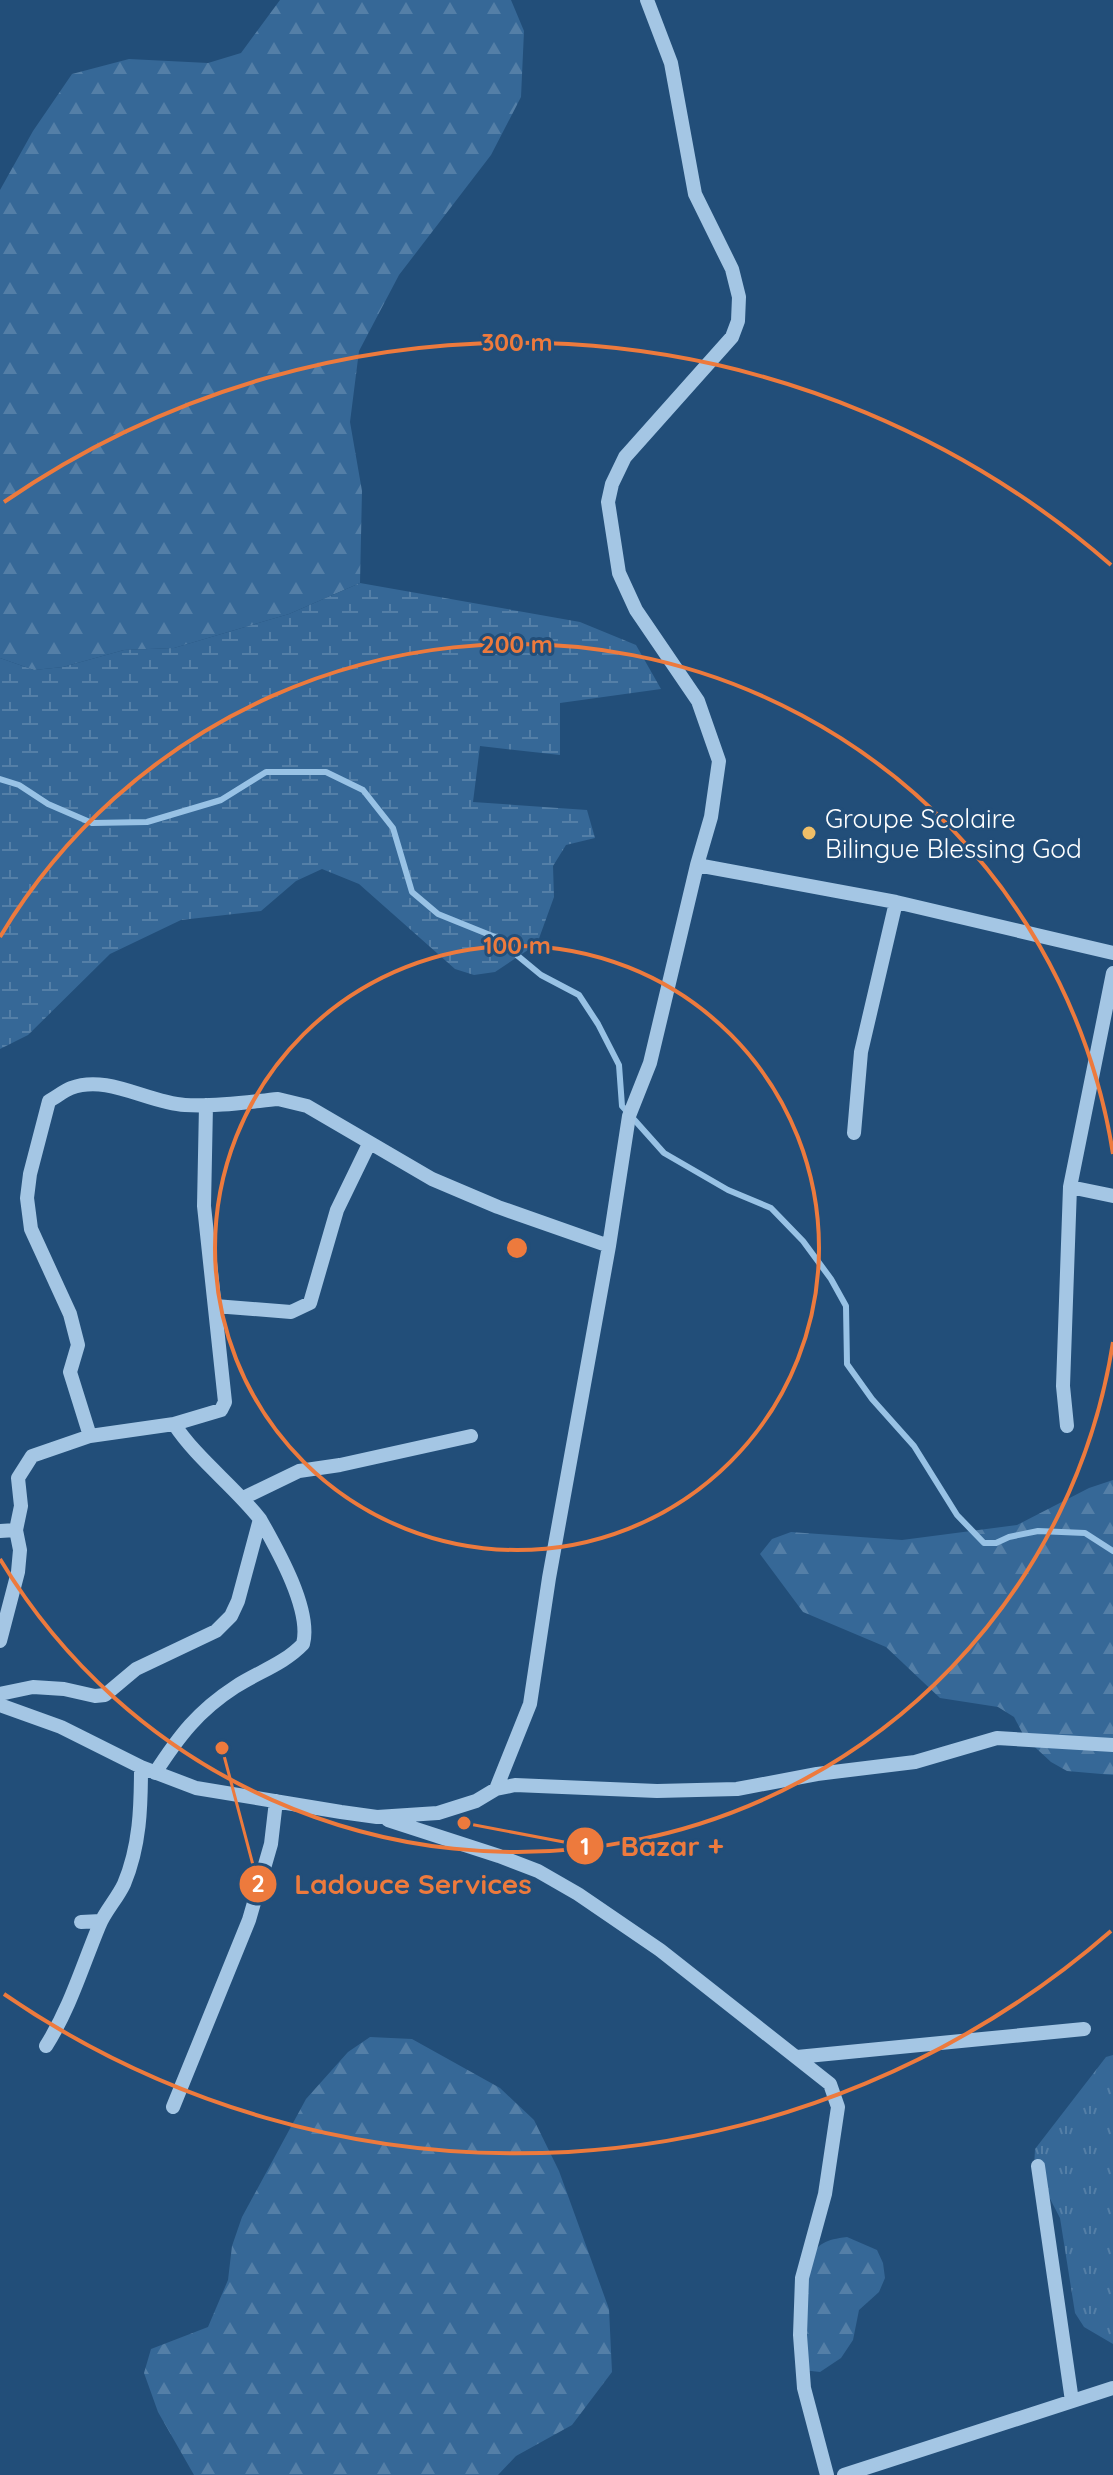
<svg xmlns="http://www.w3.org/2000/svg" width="1113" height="2475" viewBox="0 0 1113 2475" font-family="Quicksand,sans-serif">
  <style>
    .grass { fill: url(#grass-tufts) }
    .forest { fill: url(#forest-firs) }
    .wetland { fill: url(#wetland-marsh) }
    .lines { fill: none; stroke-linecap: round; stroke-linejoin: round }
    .stream { stroke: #98c2e5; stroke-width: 6 }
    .minor { stroke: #a4c6e4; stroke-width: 14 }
    .ring { fill: none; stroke: #ed7a3d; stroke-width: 4 }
    .poi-dot { fill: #f0be67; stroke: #224e79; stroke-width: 3 }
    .labels { text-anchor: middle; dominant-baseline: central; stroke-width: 6; stroke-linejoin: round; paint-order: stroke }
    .poi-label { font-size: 26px; fill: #fff; stroke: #224e79; text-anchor: start }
    .centre { fill: #ed7a3d; stroke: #224e79; stroke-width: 4 }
    .ring-label { font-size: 24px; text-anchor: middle; font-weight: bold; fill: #ed7a3d; stroke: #224e79; stroke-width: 6; stroke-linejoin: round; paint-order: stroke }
    .leader { fill: none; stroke: #ed7a3d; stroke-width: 3 }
    .callout-dot { fill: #ed7a3d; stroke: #224e79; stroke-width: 3 }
    .mark-label { font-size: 24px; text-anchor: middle; font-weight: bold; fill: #fff }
    .callout-label { font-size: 28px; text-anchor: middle; font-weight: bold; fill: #ed7a3d; stroke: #224e79; stroke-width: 6; stroke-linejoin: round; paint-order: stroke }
  </style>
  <defs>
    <pattern id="grass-tufts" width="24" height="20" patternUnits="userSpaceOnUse" patternTransform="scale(2)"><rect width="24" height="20" fill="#366897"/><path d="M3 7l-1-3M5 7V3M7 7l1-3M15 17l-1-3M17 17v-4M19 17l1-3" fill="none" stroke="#547fa7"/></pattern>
    <pattern id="forest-firs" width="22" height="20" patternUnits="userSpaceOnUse" patternTransform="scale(2)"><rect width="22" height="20" fill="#366897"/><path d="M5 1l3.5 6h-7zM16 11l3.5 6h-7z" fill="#547fa7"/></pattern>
    <pattern id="wetland-marsh" width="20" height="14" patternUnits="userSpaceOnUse" patternTransform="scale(2)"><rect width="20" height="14" fill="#366897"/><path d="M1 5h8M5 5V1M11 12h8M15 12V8" fill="none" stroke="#547fa7"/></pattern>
  </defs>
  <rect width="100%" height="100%" fill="#224e79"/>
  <path class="grass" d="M1113,2055V2344L1084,2327L1075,2313L1060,2218L1034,2168L1035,2149L1106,2057Z"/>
  <path class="forest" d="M280,0H511L524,31L521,97L491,155L399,275L359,351L350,422L362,491L360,583L289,614L174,648L124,650L63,667L34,670L0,658V190L33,131L72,74L129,59L208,63L241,53Z
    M1113,1480V1775L1067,1771L1051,1762L1025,1738L1014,1717L998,1707L940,1698L886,1647L803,1612L760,1554L772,1539L791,1532L902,1540L1017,1525L1089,1488Z
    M370,2037L412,2039L500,2088L534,2120L559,2171L609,2309L612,2372L572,2425L516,2456L498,2475H194L158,2412L144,2373L151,2349L208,2327L228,2280L232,2246L242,2217L306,2099L348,2052Z
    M847,2237L877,2250L883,2263L885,2278L879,2292L859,2310L853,2340L841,2358L820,2372L803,2370L808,2262C818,2242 826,2240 847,2237Z"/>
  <path class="wetland" d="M360,583L580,622L636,645L661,689L560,703V755L480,746L473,802L587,810L595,838L566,845L553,866L554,897L537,944L495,972L474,975L455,969L359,884L322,869L296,881L261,911L181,920L110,954L28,1035L0,1049V658L34,670L63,667L124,650L174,648L289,614Z"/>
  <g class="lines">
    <path class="stream" d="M0,779L19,785L48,804L92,823L147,822L221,800L266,772H326L363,790L393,828L412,892L438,914L495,937L541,975L579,995L598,1024L619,1065L622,1106L664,1153L728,1190L771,1208L803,1241L831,1279L846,1306L847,1364L872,1399L914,1446L957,1515L984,1543H996L1009,1537L1038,1531L1085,1533L1113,1551"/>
    <path class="minor" d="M697,865L896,902L1113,953
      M854,1133L861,1052L896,902
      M1070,1187L1113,1196
      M215,1306L291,1312L310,1303L337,1210L369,1144
      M174,1424L221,1410L225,1402L204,1206L206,1105
      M1067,1426L1063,1386L1070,1187L1113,973
      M90,1436L70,1372L78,1345L70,1314L31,1229L27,1198L30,1174L49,1101C57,1097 63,1091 71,1088C108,1074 148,1103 185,1105C216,1107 248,1102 278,1099L307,1106L432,1179L498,1207L609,1246
      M243,1498L299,1471L340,1465L471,1436
      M0,1531L16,1530
      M0,1641L18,1572L20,1550L16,1530L21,1506L18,1478L32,1456L90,1436L174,1424C197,1459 233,1485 260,1519L238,1601L231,1616L216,1631L136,1669L105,1695L95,1696L64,1689L33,1687L0,1694
      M0,1705L61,1727L141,1767L196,1788L341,1812L377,1817L438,1813L476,1801L496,1789L515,1785L657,1791L737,1789L817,1774L915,1762L997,1738L1113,1745
      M155,1773C179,1736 198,1711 235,1687C258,1672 284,1664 303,1644C312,1610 277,1549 260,1519
      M496,1789L530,1704L549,1578L609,1246L629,1116L650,1063L697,865L711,817L719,761L698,701L636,610L619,573L608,502L612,484L625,457L732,337L738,321L739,297L732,269L695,194L671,63L647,0
      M388,1820L499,1856L538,1871L578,1894L660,1950L830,2084L838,2107L825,2194L802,2278L800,2335L804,2388L827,2475
      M81,1922L101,1921
      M46,2046C70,2008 82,1967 99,1926C105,1911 117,1899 124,1884C140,1846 141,1807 141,1767
      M797,2057L1084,2029
      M173,2107L249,1920L271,1844L276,1801
      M1038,2166L1072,2401
      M844,2475L1113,2388"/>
  </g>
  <g class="ring">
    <circle cx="517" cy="1248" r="302"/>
    <path d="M1113 1342A603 603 0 0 1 0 1559M0 937A603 603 0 0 1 1113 1154"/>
    <path d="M1111 1931A905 905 0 0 1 4 1994M4 502A905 905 0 0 1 1111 565"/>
  </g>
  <circle class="poi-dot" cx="809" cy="833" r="8"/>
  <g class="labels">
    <g class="poi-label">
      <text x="825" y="818">Groupe Scolaire<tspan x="825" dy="30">Bilingue Blessing God</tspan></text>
    </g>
  </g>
  <circle cx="517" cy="1248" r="12" class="centre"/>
  <g class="ring-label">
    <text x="517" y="351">300 m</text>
    <text x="517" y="653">200 m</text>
    <text x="517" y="954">100 m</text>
  </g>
  <path class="leader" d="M464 1823L585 1846M222 1748L258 1884"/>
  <g class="callout-dot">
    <circle cx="464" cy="1823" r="8"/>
    <circle cx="222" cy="1748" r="8"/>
    <circle cx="585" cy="1846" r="20"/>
    <circle cx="258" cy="1884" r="20"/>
  </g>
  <g class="mark-label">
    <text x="585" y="1855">1</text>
    <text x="258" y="1892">2</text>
  </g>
  <g class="callout-label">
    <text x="672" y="1856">Bazar +</text>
    <text x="413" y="1894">Ladouce Services</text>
  </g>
</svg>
